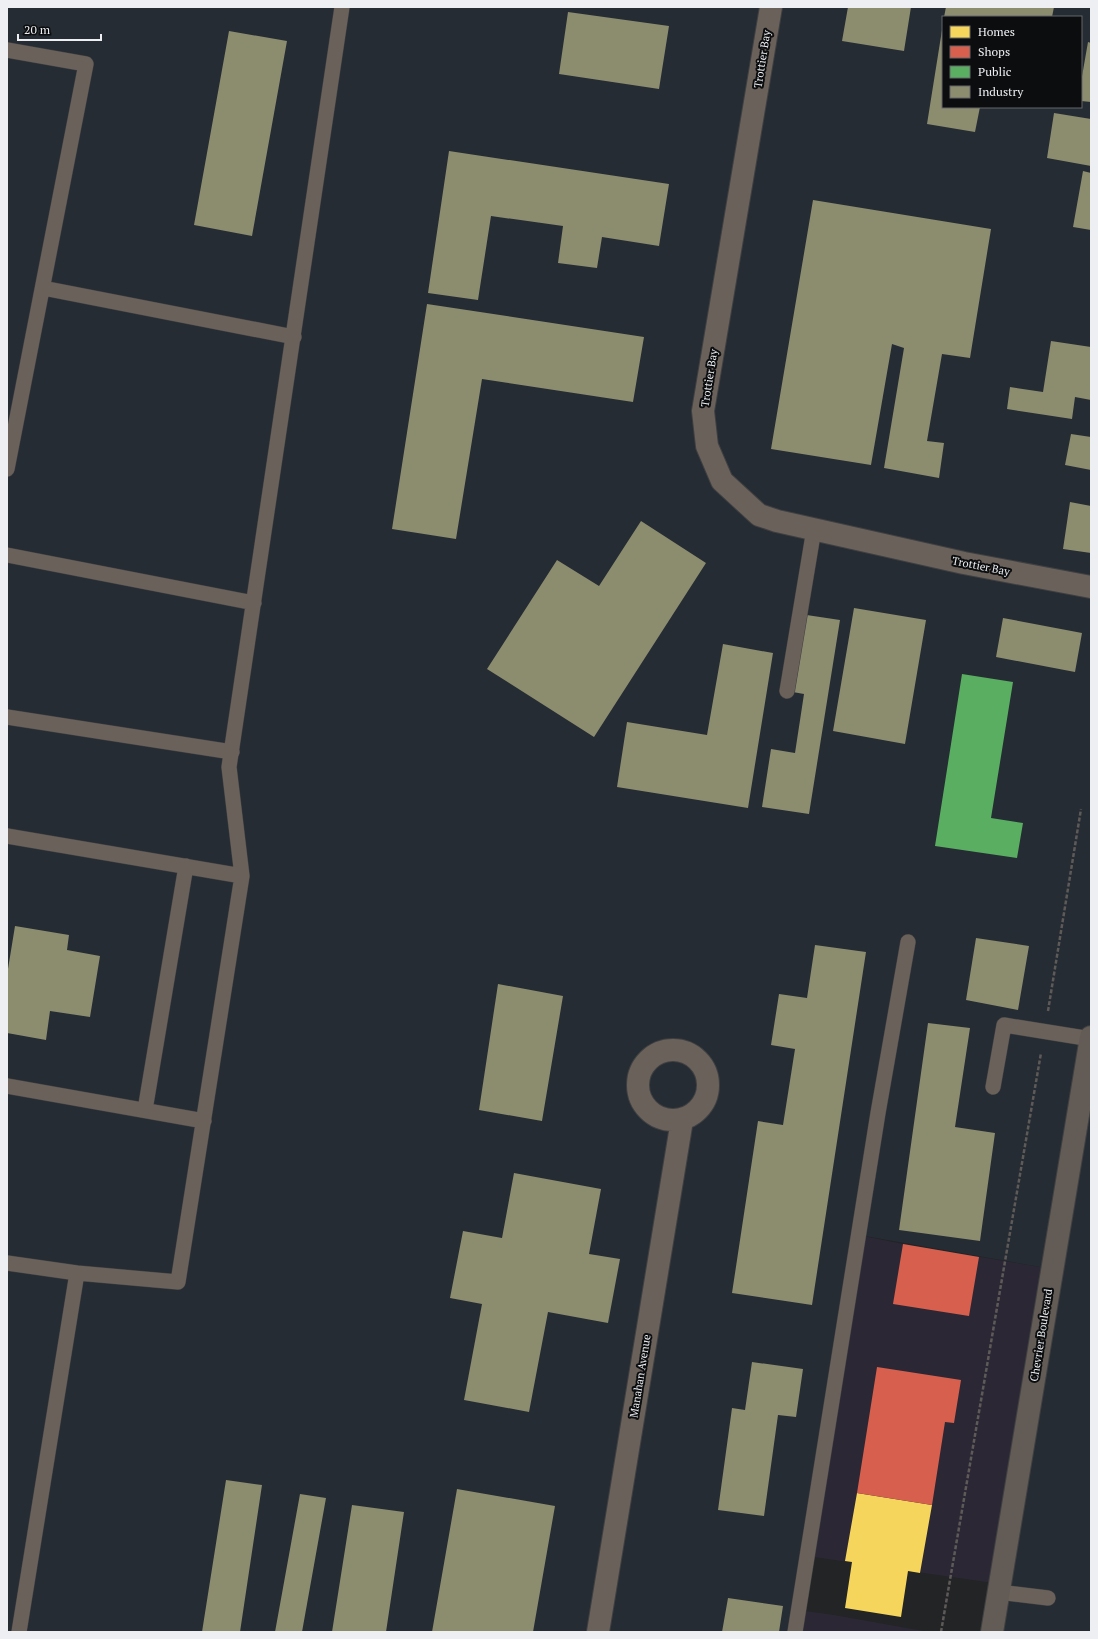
<svg xmlns="http://www.w3.org/2000/svg" width="1098" height="1639" viewBox="0 0 1098 1639" font-family="'PT Serif',serif">
  <style>
    .commercial { fill: #2c2735 }
    .built { fill: #252c33; fill-rule: evenodd }
    .homes { fill: #f6d55c }
    .shops { fill: #d6604d }
    .public { fill: #5aae61 }
    .industry { fill: #8c8c6e }
    .lines { fill: none; stroke-linecap: round; stroke-linejoin: round }
    .lane-casing { stroke: #3f4042; stroke-width: 16 }
    .street-casing { stroke: #3f4042; stroke-width: 24 }
    .secondary-casing { stroke: #3f4042; stroke-width: 24 }
    .path { stroke: #5e5a58; stroke-width: 2.5; stroke-dasharray: 4 2; stroke-linecap: butt }
    .lane { stroke: #6b615b; stroke-width: 15 }
    .street { stroke: #6b615b; stroke-width: 22 }
    .secondary { stroke: #635b55; stroke-width: 22 }
    .labels { text-anchor: middle; dominant-baseline: central; stroke-width: 4; stroke-linejoin: round; paint-order: stroke }
    .street-label { font-size: 11px; fill: #edeff2; stroke: #0b0d0f }
  </style>
  <rect width="100%" height="100%" fill="#222426"/>
  <path class="commercial" d="M858,1235L903,1244L1052,1269L1000,1584L807,1556Z
    M798,1610L834,1615L929,1632H795Z"/>
  <path class="built" d="M7,7H1091V1632H992L1052,1269L859,1235L795,1632H7ZM943,17H1081V107H943Z"/>
  <path class="homes" d="M857,1493L932,1505L920,1573L908,1571L901,1617L845,1608L852,1562L845,1561Z"/>
  <path class="shops" d="M903,1244L979,1257L969,1316L893,1304Z
    M877,1367L961,1380L954,1423L945,1422L932,1505L857,1493Z"/>
  <path class="public" d="M962,674L1013,682L991,818L1023,823L1017,858L935,846Z"/>
  <path class="industry" d="M848,7H911L904,51L842,41Z
    M946,7H1054L1052,17H944Z
    M568,12L669,26L659,89L559,74Z
    M942,30L943,107H980L975,132L927,124Z
    M229,31L287,41L252,236L194,225Z
    M1088,42L1091,43V102L1081,101V82Z
    M1054,113L1091,119V166L1047,158Z
    M449,151L669,184L659,246L602,237L597,268L558,263L563,226L491,216L478,300L428,293Z
    M1083,171L1091,173V230L1073,227Z
    M813,200L991,229L970,358L942,354L927,441L944,443L939,478L884,468L904,348L892,344L871,465L771,449Z
    M427,304L644,337L633,402L482,379L456,539L392,529Z
    M1051,341L1091,347V400L1075,397L1072,419L1007,409L1010,387L1043,392Z
    M1071,434L1091,437V470L1065,465Z
    M1070,502L1091,506V553L1063,549Z
    M641,521L706,563L594,737L487,669L557,560L599,586Z
    M854,608L926,620L905,744L833,731Z
    M800,614L840,620L809,814L762,807L771,749L795,753L804,694L787,691Z
    M1003,618L1082,633L1075,672L996,657Z
    M723,644L773,653L748,808L617,787L627,722L707,735Z
    M15,926L69,935L67,950L100,956L90,1017L50,1011L46,1040L7,1033V975Z
    M976,938L1029,946L1018,1010L966,1000Z
    M815,945L866,952L812,1305L732,1293L758,1121L783,1125L795,1049L771,1045L779,994L807,998Z
    M498,984L563,996L542,1121L479,1110Z
    M928,1023L970,1028L955,1127L995,1133L980,1241L899,1230Z
    M514,1173L601,1189L589,1254L620,1259L608,1323L548,1312L529,1412L464,1400L482,1304L450,1298L463,1231L502,1238Z
    M752,1362L803,1369L796,1417L778,1415L764,1516L718,1510L732,1408L745,1410Z
    M226,1480L262,1485L240,1632H202Z
    M457,1489L555,1506L533,1632H432Z
    M300,1494L326,1498L302,1632H275Z
    M352,1505L404,1512L386,1632H332Z
    M728,1598L783,1606L779,1632H722Z"/>
  <g class="lines">
    <g class="lane-casing">
      <path id="lane" d="M7,50L86,64L7,469
        M43,288L294,337
        M7,555L254,603
        M787,691L814,529
        M7,717L232,752
        M7,836L242,876L178,1282L77,1273L19,1632
        M242,876L229,767L342,7
        M7,1086L204,1121
        M993,1087L1004,1025L1091,1039
        M145,1110L186,866
        M7,1263L77,1273
        M998,1592L1048,1598
        M795,1632L878,1113L908,942"/>
    </g>
    <g class="street-casing">
      <path id="street" d="M771,7L703,411L707,446L722,481L759,515L777,521L964,563L1091,587
        M638 1085a35 35 0 1 1 70 0a35 35 0 1 1-70 0Z
        M598,1632L682,1120"/>
    </g>
    <g class="secondary-casing">
      <path id="secondary" d="M992,1632L1091,1037"/>
    </g>
    <path class="path" d="M1048,1011L1081,809
      M941,1632L1041,1053"/>
    <use href="#lane" class="lane"/>
    <use href="#street" class="street"/>
    <use href="#secondary" class="secondary"/>
  </g>
  <g class="labels">
    <g class="street-label">
      <text transform="translate(762 59) rotate(-81)">Trottier Bay</text>
      <text transform="translate(709 378) rotate(-81)">Trottier Bay</text>
      <text transform="translate(981 566) rotate(11)">Trottier Bay</text>
      <text transform="translate(1041 1335) rotate(-81)">Chevrier Boulevard</text>
      <text transform="translate(640 1376) rotate(-81)">Manahan Avenue</text>
    </g>
  </g>
  <rect width="1098" height="1639" fill="none" stroke="#edeff2" stroke-width="16"/>
  <rect x="942" y="16" width="140" height="92" fill="#0b0d0f" stroke="#65676a"/>
  <rect x="950" y="26" width="20" height="12" fill="#f6d55c" stroke="#65676a"/>
  <text x="978" y="36" font-size="12" fill="#edeff2">Homes</text>
  <rect x="950" y="46" width="20" height="12" fill="#d6604d" stroke="#65676a"/>
  <text x="978" y="56" font-size="12" fill="#edeff2">Shops</text>
  <rect x="950" y="66" width="20" height="12" fill="#5aae61" stroke="#65676a"/>
  <text x="978" y="76" font-size="12" fill="#edeff2">Public</text>
  <rect x="950" y="86" width="20" height="12" fill="#8c8c6e" stroke="#65676a"/>
  <text x="978" y="96" font-size="12" fill="#edeff2">Industry</text>
  <path d="M18 34v6h83v-6" fill="none" stroke="#edeff2" stroke-width="2"/>
  <text x="24" y="34" font-size="12" fill="#edeff2" stroke="#0b0d0f" stroke-width="3" paint-order="stroke">20 m</text>
</svg>
